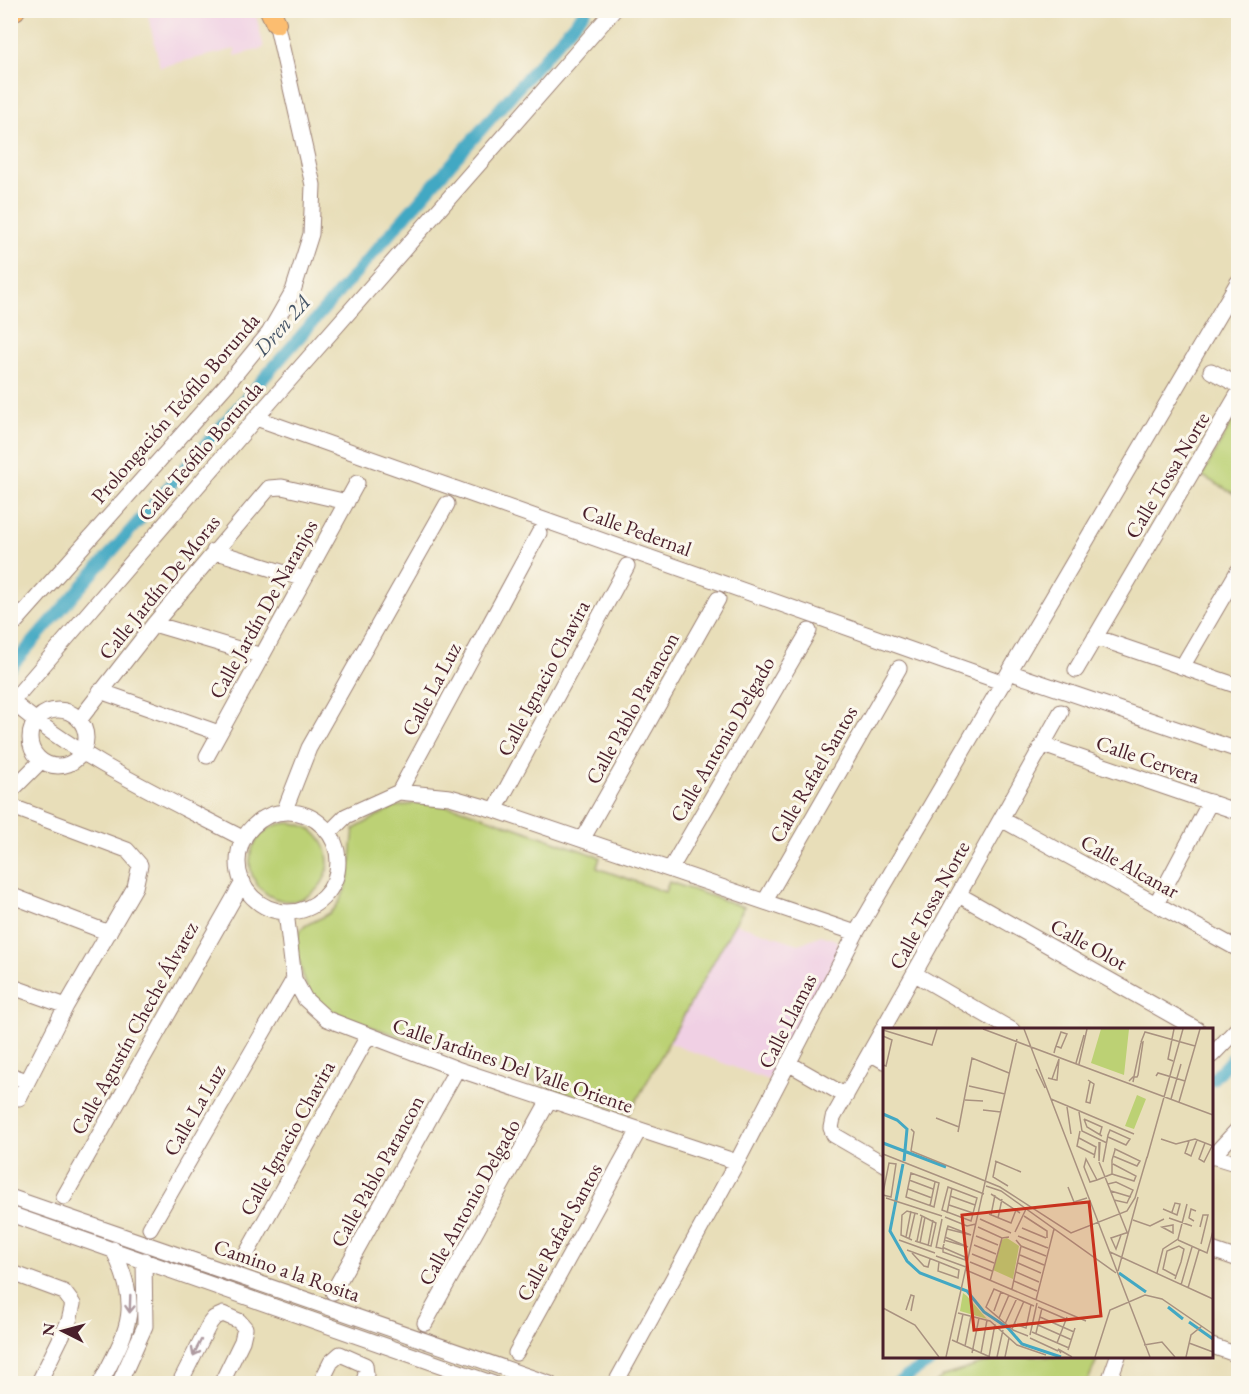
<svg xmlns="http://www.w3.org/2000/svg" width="1249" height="1394" viewBox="0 0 1249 1394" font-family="'EB Garamond',serif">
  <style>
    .built { fill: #f0d0e4 }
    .green { fill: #bcd174; stroke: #837850; stroke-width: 1.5 }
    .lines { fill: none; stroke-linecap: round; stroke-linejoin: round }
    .canal { stroke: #43a8c3; stroke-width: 12 }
    .minor-casing { stroke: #997e72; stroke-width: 17 }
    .major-casing { stroke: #997e72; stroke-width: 22 }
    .minor { stroke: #fff; stroke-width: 15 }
    .major { stroke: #fcbd6f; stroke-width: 20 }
    .oneway { stroke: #ae9aa0 }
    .labels { text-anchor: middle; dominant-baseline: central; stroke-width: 6; stroke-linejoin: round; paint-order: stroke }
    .street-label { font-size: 21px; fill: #4a1f2b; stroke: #fbf7ec }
    .water-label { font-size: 22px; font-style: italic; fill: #475668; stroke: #fbf7ec }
    .inset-river { fill: none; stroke: #43a8c3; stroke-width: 3 }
    .inset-road { fill: none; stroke: #a99280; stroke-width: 1.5 }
    .view { fill: #c8321e; fill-opacity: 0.15; stroke: #c8321e; stroke-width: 3 }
    .inset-edge { fill: none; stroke: #4a1f2b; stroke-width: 3 }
  </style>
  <rect width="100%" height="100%" fill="#fbf7ec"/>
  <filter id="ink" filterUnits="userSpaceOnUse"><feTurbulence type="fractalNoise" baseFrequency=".0167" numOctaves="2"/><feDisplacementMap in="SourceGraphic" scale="12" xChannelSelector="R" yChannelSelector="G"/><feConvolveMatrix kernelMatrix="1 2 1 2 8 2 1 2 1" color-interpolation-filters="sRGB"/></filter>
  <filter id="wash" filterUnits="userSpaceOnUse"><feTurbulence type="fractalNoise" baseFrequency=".008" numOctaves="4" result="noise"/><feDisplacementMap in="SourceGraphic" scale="24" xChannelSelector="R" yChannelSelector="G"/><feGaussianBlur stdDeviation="1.35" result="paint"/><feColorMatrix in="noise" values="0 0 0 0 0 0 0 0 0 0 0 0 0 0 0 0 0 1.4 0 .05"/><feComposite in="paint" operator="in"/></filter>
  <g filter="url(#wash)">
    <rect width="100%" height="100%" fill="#e8deb9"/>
    <path class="built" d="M147,11H255L264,48L235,56V49L160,67Z
      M734,923L799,944L821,935L836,940L840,950L768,1080L669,1043Z"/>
    <path class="green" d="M1238,411V496L1202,476Z
      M420,803L459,808L600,857L597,868L665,892L669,882L744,907L629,1114C557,1090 485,1065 413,1040C390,1033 328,1015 313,998C305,989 296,954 297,941C297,920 325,922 335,908C353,884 350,857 354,829L394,807Z
      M250 862a39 39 0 1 1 78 0a39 39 0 1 1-78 0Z
      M1004,1357V1356L1098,1357L1087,1383H934L944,1376Z"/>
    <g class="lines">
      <path class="canal" d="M10,668L586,10
        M1212,1080L1238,1052
        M895,1384L939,1356"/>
    </g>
  </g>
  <g filter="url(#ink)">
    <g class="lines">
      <g class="minor-casing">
        <path id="minor" d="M1211,371L1238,385
          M256,418L1004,683
          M214,551L304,579
          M154,624L262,656
          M10,628L228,383L269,333L293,291L311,234L313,185L274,13
          M1095,637L1238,686
          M1182,667L1238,571
          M1076,670L1238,394
          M1009,672L1238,750
          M100,691L219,733
          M10,700C79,759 164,797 244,839
          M10,704L256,418L614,10
          M30 738a28 28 0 1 1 56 0a28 28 0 1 1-56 0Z
          M80,719L154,624L269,488L282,487L347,502
          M1043,745L1238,812
          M207,756L357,483
          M10,792L41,761
          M399,792L450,797L495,810L856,933
          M10,806L127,850L140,865L135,887L66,1006L19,1098
          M495,810L627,566
          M284,812L309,748L447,504
          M238 862a50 50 0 1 1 100 0a50 50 0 1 1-100 0Z
          M1001,819L1238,949
          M329,833L346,816L399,792L539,533
          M583,838L718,599
          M671,868L809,631
          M10,895L109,933
          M959,895L1198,1030
          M765,901L899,668
          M1156,904L1210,802
          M286,912L294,979L305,999L327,1019L457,1069L737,1162
          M915,974L1012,1030
          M10,986L66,1006
          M870,1053L884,1061
          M1212,1055L1238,1028
          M788,1063L846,1096
          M10,1075L27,1081
          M1212,1156L1238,1164
          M1212,1157L1238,1129
          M884,1164L834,1135L831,1128L833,1118L1061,712
          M10,1197L550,1384
          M64,1197L243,882
          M10,1214L494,1384
          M150,1228L294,979
          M1212,1250L1238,1259
          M243,1260L368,1036
          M10,1272L64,1292L73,1304L69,1321L38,1384
          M333,1292L457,1069
          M425,1323L549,1100
          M1212,1346L1238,1355
          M516,1353L639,1130
          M100,1384C130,1326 141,1310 113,1249
          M119,1384L145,1326L144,1260
          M179,1384L210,1323L214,1318L223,1314L239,1321L245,1328L242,1341L221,1384
          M320,1384L331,1362L340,1354L365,1365L366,1374L363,1384
          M615,1384L737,1162L856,933L1238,282
          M1108,1384L1118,1356"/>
      </g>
      <g class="major-casing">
        <path id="major" d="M270,10L276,23
          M10,12L15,10"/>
      </g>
      <use href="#minor" class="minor"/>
      <use href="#major" class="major"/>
    </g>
    <defs><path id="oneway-shaft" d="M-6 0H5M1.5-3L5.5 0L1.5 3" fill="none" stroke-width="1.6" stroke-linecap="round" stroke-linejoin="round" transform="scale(1.5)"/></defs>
    <g class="oneway">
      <use href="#oneway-shaft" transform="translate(130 1304) rotate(92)"/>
      <use href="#oneway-shaft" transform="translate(197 1348) rotate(117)"/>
    </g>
  </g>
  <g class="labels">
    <g class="street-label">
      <text transform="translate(175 408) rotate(-49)">Prolongación Teófilo Borunda</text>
      <text transform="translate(200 451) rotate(-49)">Calle Teófilo Borunda</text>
      <text transform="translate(1167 475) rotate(-59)">Calle Tossa Norte</text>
      <text transform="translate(637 530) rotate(20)">Calle Pedernal</text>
      <text transform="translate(159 587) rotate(-51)">Calle Jardín De Moras</text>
      <text transform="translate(263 609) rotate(-61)">Calle Jardín De Naranjos</text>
      <text transform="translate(543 678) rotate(-62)">Calle Ignacio Chavira</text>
      <text transform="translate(431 689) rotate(-62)">Calle La Luz</text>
      <text transform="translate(632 708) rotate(-61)">Calle Pablo Parancon</text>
      <text transform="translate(722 739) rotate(-60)">Calle Antonio Delgado</text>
      <text transform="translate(1148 759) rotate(19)">Calle Cervera</text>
      <text transform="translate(813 774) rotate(-60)">Calle Rafael Santos</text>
      <text transform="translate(1130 866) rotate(29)">Calle Alcanar</text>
      <text transform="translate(929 905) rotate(-61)">Calle Tossa Norte</text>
      <text transform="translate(1089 944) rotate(29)">Calle Olot</text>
      <text transform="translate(787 1021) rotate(-63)">Calle Llamas</text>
      <text transform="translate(134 1028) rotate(-61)">Calle Agustín Cheche Álvarez</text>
      <text transform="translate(513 1065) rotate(19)">Calle Jardines Del Valle Oriente</text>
      <text transform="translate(194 1110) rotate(-60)">Calle La Luz</text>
      <text transform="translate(287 1138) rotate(-61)">Calle Ignacio Chavira</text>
      <text transform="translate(377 1171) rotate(-61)">Calle Pablo Parancon</text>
      <text transform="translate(469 1202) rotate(-61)">Calle Antonio Delgado</text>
      <text transform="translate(559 1232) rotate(-61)">Calle Rafael Santos</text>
      <text transform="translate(287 1270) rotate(19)">Camino a la Rosita</text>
    </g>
    <g class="water-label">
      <text transform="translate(282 325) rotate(-49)">Dren 2A</text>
    </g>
  </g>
  <g transform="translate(883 1028)">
    <rect width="330" height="330" fill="#e8deb9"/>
    <path d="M218,1H246L241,47L208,35ZM254,67L263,71L251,101L242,98ZM124,210L136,218L130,251L110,242L118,212ZM80,265L84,268L104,291L77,283Z" fill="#bcd174"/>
    <path class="inset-river" d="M0,86L14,92L24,101L21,133M0,115L63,139M20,136L7,203L24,233L37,245L84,263L101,284L125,300L139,316L178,329M236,245L263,264M285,279L300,291M306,294L330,311"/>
    <path class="inset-road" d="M100,1L330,87M141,1L267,329M0,2L49,17L54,1M0,8L9,12L3,38L0,37M258,14L262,4L312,18M171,25L172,21L178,4L184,6L178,20L173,18M290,33L285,31L291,1M193,35L201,7M196,36L204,1M153,41L162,60M273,48L275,45L302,53M165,50L173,52H174L176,31L169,51M205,52L211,56L207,75L203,74L207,54M246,53L250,49H254L255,47L260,14L258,15L251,48V49L250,54M86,58L122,66M168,71L251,106M288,71L298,36M82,72L100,73M296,74L317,1M184,79L188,106M100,82L118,84M196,84L199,103L224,115M53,90L76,99M201,91L219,99L217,106M201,91L204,99L219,108M28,101L31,104L28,123L117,159L188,205L244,183L252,170L264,129M197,103L194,118L212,127M75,104L89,30L126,45M196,110L213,119L211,130M278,111L293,116L312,111L330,118M306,113L302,125L308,128L314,112M216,114V133L217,114M322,115L316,131L321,134L329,118M0,126L101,166M264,130L300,1M112,133L138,144M113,134L110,149L125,158M216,134L244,204M220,134L225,107L227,102L247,111L243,117L225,109M28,145L56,155L51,179L23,169ZM229,146V132L232,122V121L257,133L254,138L230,128M229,146L251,153L253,148L230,136M26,152L50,161M214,152L203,131L201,139L207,154L214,152L229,146M225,156L233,154L250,162L244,175L231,172M103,158L118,163L233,245M65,159L94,170L88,193L59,182ZM185,159L191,174L204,170M25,161L49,170M228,163L248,169M0,165L6,135L13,136L8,169L0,167M108,166L137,185M67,168L92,177M3,170L59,188M66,177L90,185M47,178L52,154M280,181L294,187L297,176L292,175L289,184M64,185L69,160M106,186L128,195L133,182M108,187L112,167M141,188L164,203V210M62,189L84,198L93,196M115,190L119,171M286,190L309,198M97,191L128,205M250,192L267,198L281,191M311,193L306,190L308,181L313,183M290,197V205L279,199ZM95,199L119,210L126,209M317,199L320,187H325L318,216M139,200L163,210M132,204L143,181M238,207L233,221L228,210L246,204M93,208L115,217M135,208L165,220M23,209L28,183M26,211L32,185M16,212L52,225M29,212L18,207L19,187L24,183L35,186M61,212L85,219L62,209M133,212L138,218L163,228M295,212L324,225L330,203M32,213L48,218L53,195L37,187M34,213L39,188M37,215L42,189M61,215L64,201L65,198L88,207L64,201M91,217L113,226M45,218L50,192M53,219L60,221L61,220L82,229V232L60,224V219L61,216M53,220L59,191M24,222L51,232L76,242L75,250L55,243L56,234M227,224L330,271M29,225L41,238L45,239L47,231M89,226L111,235M137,227L161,237M53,228L83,239M87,234L109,243M135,235L158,245M83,242L203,293M235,243L255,169M133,244L156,254M274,245L280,221L295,211L304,176M292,251L293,248L298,234L301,221L296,218L284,223L280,241L293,248M107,253L119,210M131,253L154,263M298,257L309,219M305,260L316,222M129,261L138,218M153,272L171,201M155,279L183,291M0,280L32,297L56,329M23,282L28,267L31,268L28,283M111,283L118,264M75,285L107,293L134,317L163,327M157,289L191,304M116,290L126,267M122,296L134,270M132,296L143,300L148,277M155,297L189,312M129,301L141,273M149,304L186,320M153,305L159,280M147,307L154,275M145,308L130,302L103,279L111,261L151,278M147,310L175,323M69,312L107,329M74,314L80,286M174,315L184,289M306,315L330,324M261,317L279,314L292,329M82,318L88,288M185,322L192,300M89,325L96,290M98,325L104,292M178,325L175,321L189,329M63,329L134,11M106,329L112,296M114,329L120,302M122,329L126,310M212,329L227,282L262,267L279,271L330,306M303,329L308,307L319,298"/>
    <path class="view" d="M206,174L218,288L91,302L79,187Z"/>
    <rect width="330" height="330" class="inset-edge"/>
  </g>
  <rect width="1249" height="1394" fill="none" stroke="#fbf7ec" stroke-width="36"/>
  <g transform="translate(63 1331) rotate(276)" stroke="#fbf7ec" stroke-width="4.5" paint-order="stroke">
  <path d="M0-4.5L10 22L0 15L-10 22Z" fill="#4a1f2b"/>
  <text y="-9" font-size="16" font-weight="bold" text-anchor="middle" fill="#4a1f2b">N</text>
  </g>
</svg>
